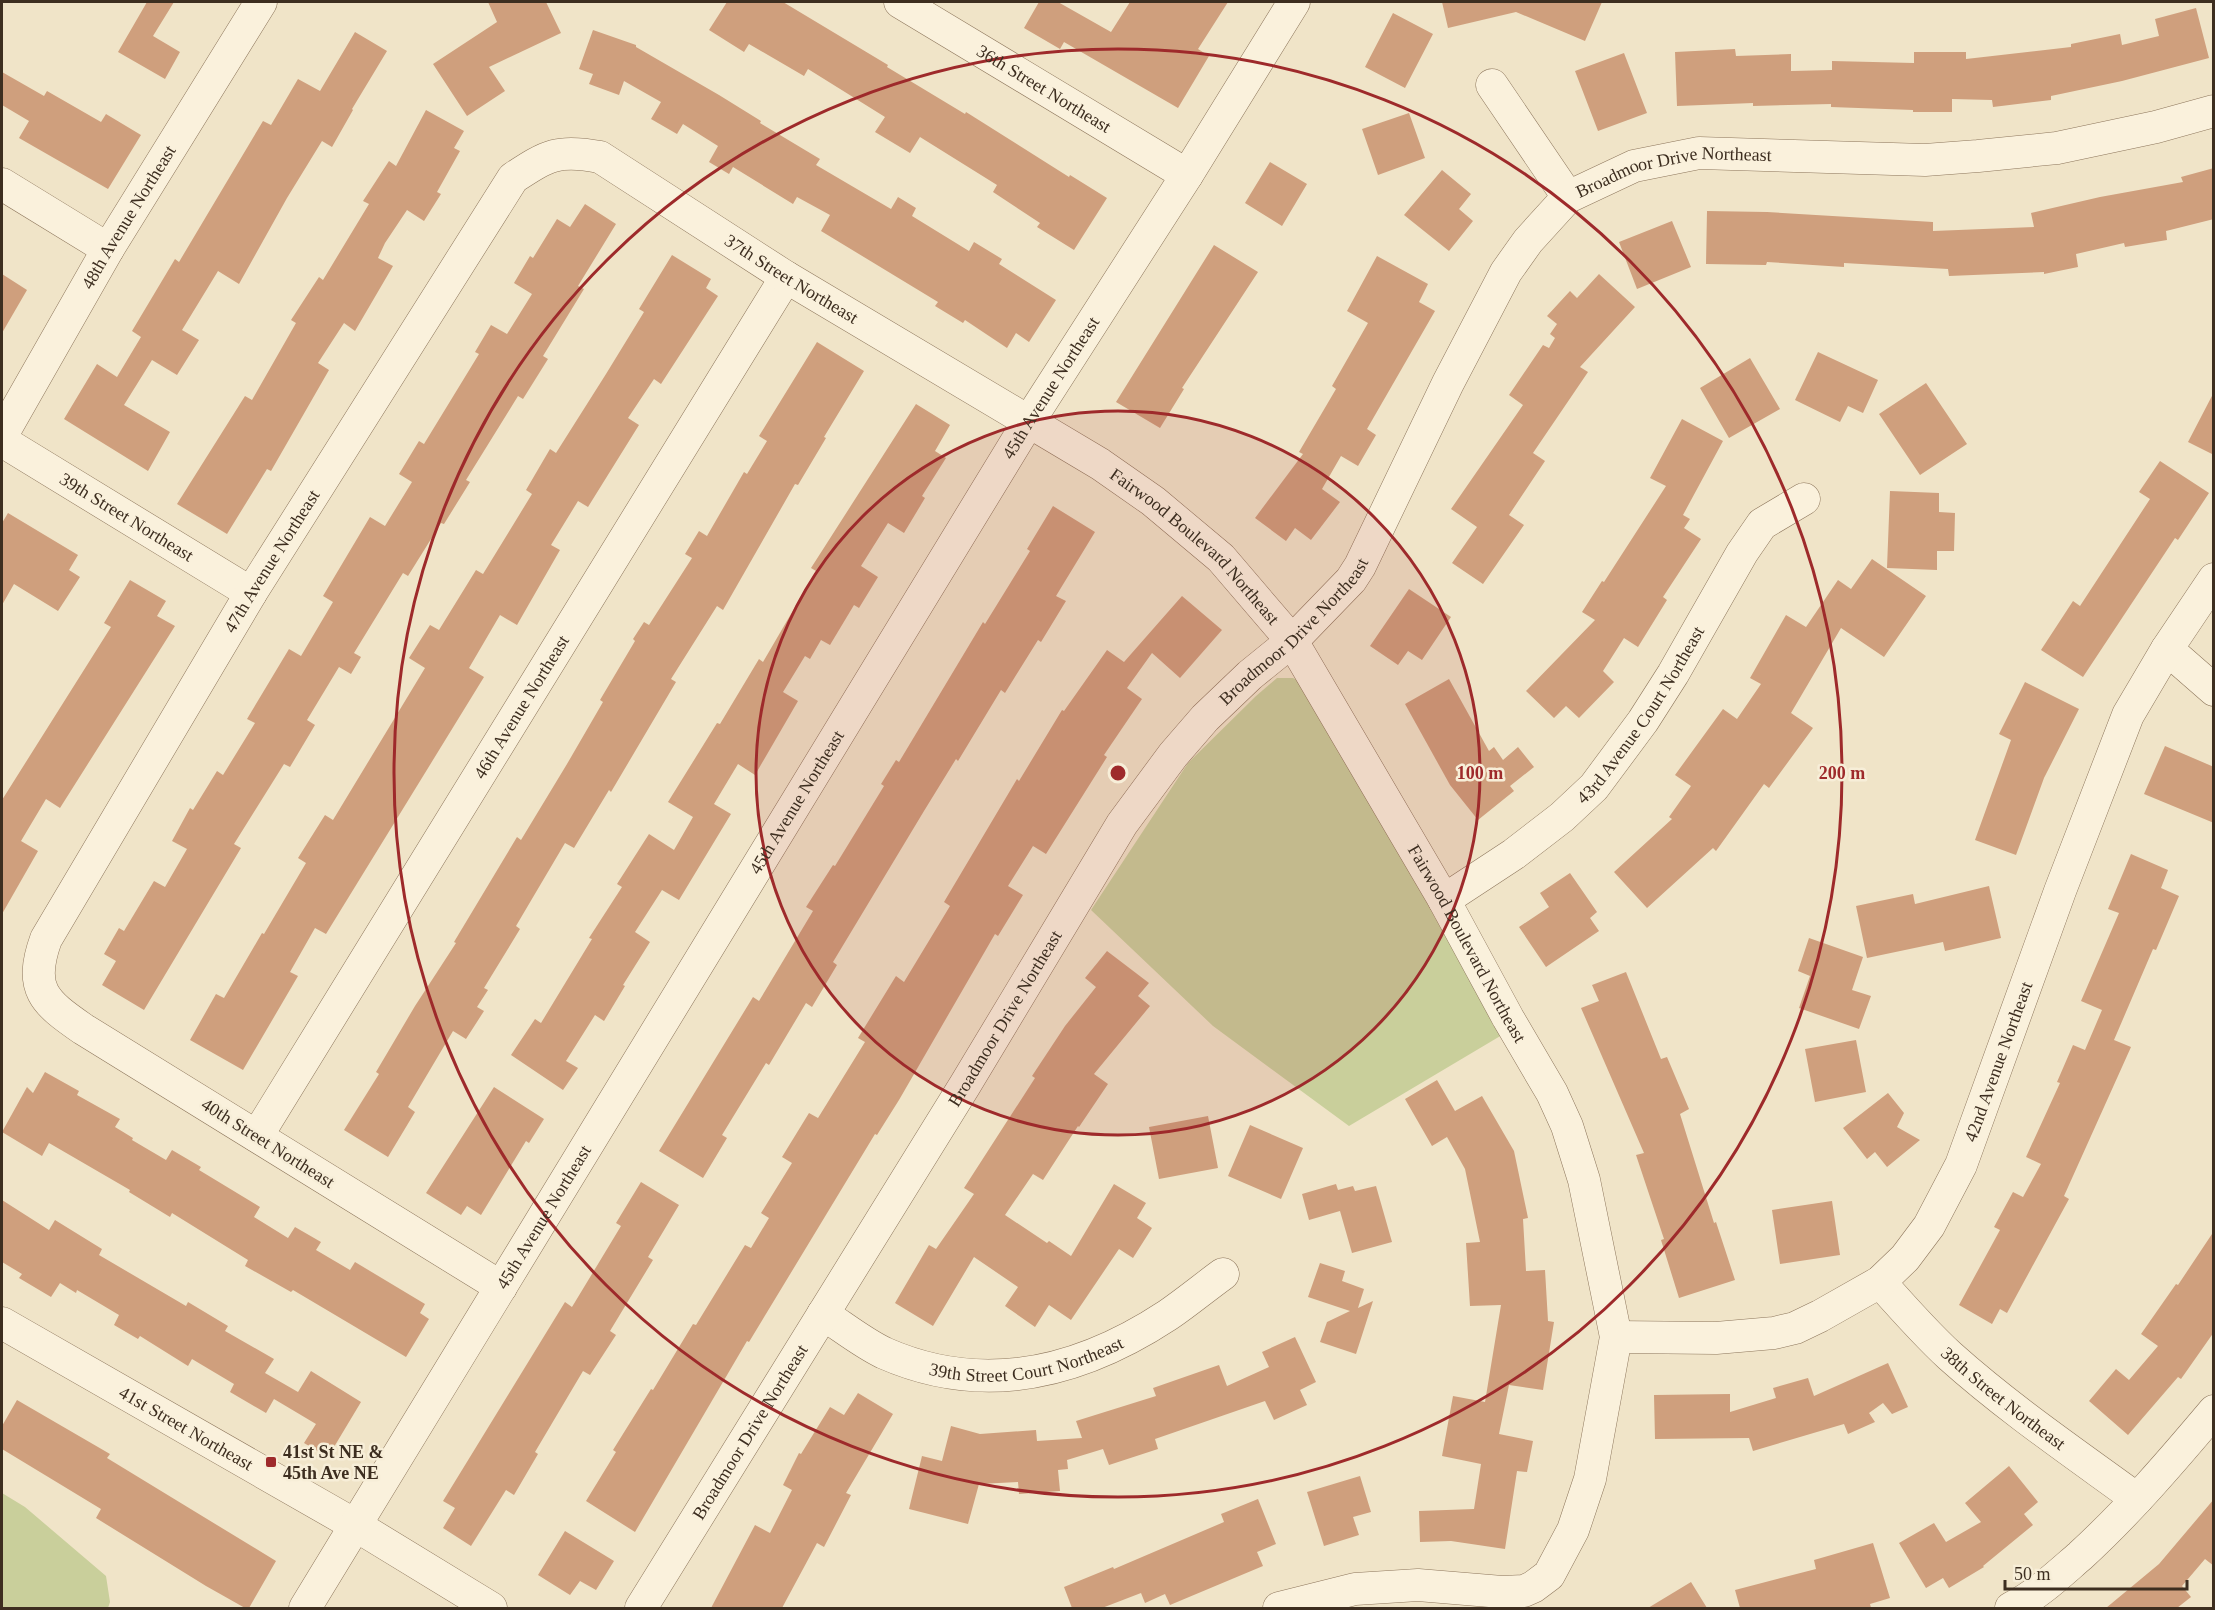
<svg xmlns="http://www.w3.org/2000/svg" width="2215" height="1610" viewBox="0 0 2215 1610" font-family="Georgia,serif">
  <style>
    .green { fill: #c9cf9b }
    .building { fill: #cf9f7d }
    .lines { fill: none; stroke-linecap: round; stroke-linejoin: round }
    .minor-casing { stroke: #8d765c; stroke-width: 33 }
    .minor { stroke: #faf1dc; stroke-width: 32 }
    .ring { fill: none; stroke: #9e2a2b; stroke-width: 3 }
    .poi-dot { fill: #9e2a2b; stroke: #f7eed8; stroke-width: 2 }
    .labels { text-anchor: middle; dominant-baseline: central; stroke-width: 5; stroke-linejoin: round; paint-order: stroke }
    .street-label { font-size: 18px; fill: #3d2e20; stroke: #f7eed8 }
    .poi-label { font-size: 18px; font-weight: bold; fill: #3d2e20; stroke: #f7eed8; text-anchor: start }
    .centre { fill: #9e2a2b; stroke: #f7eed8; stroke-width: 3 }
    .ring-label { font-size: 18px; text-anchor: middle; font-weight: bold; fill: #9e2a2b; stroke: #f7eed8; stroke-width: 5; stroke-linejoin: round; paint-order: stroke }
  </style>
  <rect width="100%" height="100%" fill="#f0e4c8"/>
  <path class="green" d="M1277,678H1293L1308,685L1502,1035L1349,1126L1213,1026L1091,910L1188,763L1256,696Z
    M2,1493L25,1507L106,1576L110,1602L108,1608H2Z"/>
  <path class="building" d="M147,2H174L153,36L180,52L165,79L118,52Z
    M488,2H546L561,33L489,67L505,91L467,116L433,64L497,22Z
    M727,2H783L888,65L887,67L965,114L966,112L1069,177L1070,175L1107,198L1074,250L1037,227L1040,223L993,192L997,185L920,137L910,153L875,132L885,117L808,69L804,76L749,44L744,52L709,30Z
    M1039,2H1058L1111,32L1130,2H1228L1198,49L1209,56L1178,108L1064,42L1060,49L1024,28Z
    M1442,2H1602L1585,41L1516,12L1448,28Z
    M2196,8L2209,58L2122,81L2051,96V100L1993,107L1992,100L1952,99V112H1913V110L1831,107V104L1753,106V103L1677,106L1675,52L1735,49L1736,56L1791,54V71L1832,70V61L1914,63V52H1966V59L2071,47V44L2120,34L2122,45L2159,36L2155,19Z
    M1393,13L1433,34L1405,88L1365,67Z
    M593,30L636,45V47L719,95L761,121L760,123L820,159L816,165L891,209L898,197L916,208L912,216L969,251L974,242L1002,259L999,264L1056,300L1029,342L1016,333L1007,348L965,320L963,323L935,306L938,302L821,231L830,215L797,197L793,204L733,167L729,174L709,162L718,146L683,124L677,134L651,119L661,102L624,81L619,95L589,84L593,74L579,69Z
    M355,32L387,51L352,109L353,110L332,147L322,141L287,198L239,284L218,271L182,330L199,340L177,375L152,360L124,405L170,432L148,471L64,419L97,364L117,377L141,337L132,331L175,259L179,262L263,121L271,125L298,79L320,91Z
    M1624,53L1647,113L1598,131L1575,71Z
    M2,72L44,96L47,91L101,122L106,114L141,135L108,189L19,138L29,121L2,105Z
    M426,110L464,131L454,148L460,151L437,192L441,194L424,221L407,210L385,243L378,258L393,266L355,331L344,323L318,363L329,370L271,471L267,469L227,534L177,504L245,396L252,400L296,323L291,320L319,277L323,280L369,204L363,201L389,161L396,166Z
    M1409,113L1425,158L1378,175L1362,129Z
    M1270,162L1307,184L1282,226L1245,203Z
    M2214,168V219L2166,231L2167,240L2125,247L2124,243L2076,254L2078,267L2044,274V272L1949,276L1948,269L1844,263V267L1767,262L1766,265L1706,264L1707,211L1767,212L1933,222V231L2034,227L2031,213L2100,197L2183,182L2181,177Z
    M1442,170L1471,194L1459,209L1473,221L1449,251L1404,215Z
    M585,204L616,224L578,286L584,289L543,356L548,359L523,399L518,396L466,480L470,482L444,524L441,523L408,576L403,573L354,653L361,657L351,674L339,667L307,720L315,725L290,767L284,764L234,844L241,848L144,1010L102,985L116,961L104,954L119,928L124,931L154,881L165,887L187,849L172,841L190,808L193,810L217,771L223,775L255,723L247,719L289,649L301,656L333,602L323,596L370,517L385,526L412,482L399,474L419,441L424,444L479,354L475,352L491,325L507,334L532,294L514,283L530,256L533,258L557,219L570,227Z
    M1672,221L1691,267L1637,289L1619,242Z
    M1214,245L1258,272L1182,388L1184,389L1160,428L1116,402Z
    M672,255L711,279L706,288L718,296L661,384L654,379L628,418L639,425L588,507L578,501L551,545L560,550L517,625L500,615L469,668L484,677L326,934L315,928L290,972L298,976L243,1070L190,1040L216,994L224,998L262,933L264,934L306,863L298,858L325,815L333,820L425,668L409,658L430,625L439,630L476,570L483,574L532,494L526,490L550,449L556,453L606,374L644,312L639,309Z
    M1377,256L1428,284L1419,302L1435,311L1367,429L1376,435L1358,466L1341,456L1322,489L1340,502L1311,540L1295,528L1286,541L1255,518L1303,454L1299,452L1336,389L1332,386L1368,323L1347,311Z
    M2,274L27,290L2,333Z
    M1599,274L1635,307L1580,367L1588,372L1533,453L1545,461L1509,515L1524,525L1483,584L1452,563L1477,527L1451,509L1523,405L1509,395L1543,345L1549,348L1555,338L1550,334L1557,324L1547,316L1570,291L1577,298Z
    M817,342L864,371L824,437L826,438L798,485L795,484L723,610L717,606L671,679L676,682L611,792L609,790L574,848L565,843L516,926L520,929L484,988L488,990L477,1007L484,1011L466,1039L453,1031L408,1107L415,1112L388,1157L344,1130L379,1074L376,1072L415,1006L456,943L454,942L517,837L521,840L567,764L603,702L600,700L635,641L633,639L644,622L649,625L692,558L685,554L699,531L707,536L744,472L747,474L767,441L759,436Z
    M1818,352L1878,380L1863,413L1848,406L1840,422L1795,400Z
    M1750,358L1780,409L1729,438L1700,388Z
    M1926,383L1967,444L1920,475L1879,414Z
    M2214,392V455L2188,442Z
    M916,404L950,425L935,451L946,458L922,496L925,498L904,533L888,523L861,566L878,577L859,608L854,605L830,645L821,640L810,659L805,656L783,692L798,701L755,775L738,764L714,804L731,814L679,900L662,890L635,932L650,942L623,985L625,986L604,1021L595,1015L566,1061L578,1068L563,1090L511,1055L535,1019L541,1023L592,939L589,938L622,887L617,884L649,834L674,850L693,817L668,802L717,723L720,724L759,659L763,662L816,571L811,568Z
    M1682,419L1723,441L1683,515L1690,519L1684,528L1701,539L1663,597L1667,600L1638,647L1624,638L1603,671L1614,682L1579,718L1566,706L1554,718L1526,691L1595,620L1582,612L1602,581L1604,582L1666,486L1650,478Z
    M2160,461L2209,493L2178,540L2175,538L2083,677L2041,650L2073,601L2080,606L2150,499L2139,492Z
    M1890,491L1939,493V512L1955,513L1954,551H1937V570L1887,568Z
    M1053,506L1095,532L1056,596L1066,601L1041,642L1038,640L1005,693L1001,690L958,761L956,759L924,811L833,962L837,965L812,1007L806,1003L769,1065L766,1063L722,1135L727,1138L703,1178L659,1151L753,997L759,1001L813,911L806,907L833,865L835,866L884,786L881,784L896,760L899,762L983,622L985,624L1030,551L1027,549Z
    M8,513L78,555L69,570L80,577L58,611L14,584L2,605V523Z
    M1872,559L1926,596L1884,657L1841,628L1791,713L1813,728L1769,788L1764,784L1716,851L1713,848L1647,908L1614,872L1672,819L1669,817L1691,786L1675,775L1723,709L1737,719L1761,684L1750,678L1786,615L1806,627L1838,580L1851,589Z
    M130,580L166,601L157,616L175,626L60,808L46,799L21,841L38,851L2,914V800L111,627L104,623Z
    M1409,589L1451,617L1422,660L1408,651L1398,665L1370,646Z
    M1182,596L1222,630L1180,678L1152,653L1127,688L1142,699L1104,755L1107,757L1046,854L1033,846L1008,886L1023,895L998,936L995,934L899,1100L877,1135L875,1134L749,1342L747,1341L635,1532L586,1501L616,1452L613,1450L651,1389L653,1390L693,1324L696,1325L745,1245L751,1248L769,1218L761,1213L792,1163L782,1157L809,1113L818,1118L865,1042L858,1038L896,976L904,982L950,906L944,902L1017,779L1019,781L1062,710L1064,711L1107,650L1124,662Z
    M1449,679L1489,751L1494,747L1503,760L1518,747L1534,767L1510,786L1514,791L1478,820L1450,785L1405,704Z
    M2025,682L2079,709L2044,778L2016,855L1975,840L2011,740L1999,734Z
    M2165,746L2214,767V823L2144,794Z
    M2131,854L2168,870L2161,888L2179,896L2156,950L2153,949L2114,1040L2131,1047L2064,1196L2069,1199L2007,1313L2000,1309L1992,1324L1959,1305L2000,1230L1994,1227L2013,1192L2023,1197L2041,1164L2026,1157L2060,1083L2057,1082L2073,1045L2085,1050L2102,1010L2081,1001L2119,913L2108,909Z
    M1570,873L1597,912L1590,918L1599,931L1546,967L1519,927L1549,907L1540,893Z
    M1989,886L2001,938L1945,951L1943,942L1867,958L1856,906L1913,894L1915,904Z
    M1809,938L1863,957L1852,990L1871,996L1859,1029L1799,1008L1810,976L1798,971Z
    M1107,951L1149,983L1138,996L1150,1006L1094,1074L1108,1084L1079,1127L1078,1126L1043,1180L1033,1174L1005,1215L1047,1243L1049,1241L1071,1256L1114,1184L1146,1203L1137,1218L1152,1228L1133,1258L1119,1249L1071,1320L1049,1305L1035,1327L1005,1306L1018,1287L974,1257L933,1326L895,1303L929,1245L936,1249L974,1194L964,1188L1035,1078L1032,1076L1065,1026L1096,987L1085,978Z
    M1626,972L1661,1059L1667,1057L1689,1109L1680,1114L1714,1223L1716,1222L1735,1280L1679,1298L1661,1240L1664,1239L1636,1155L1644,1153L1581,1008L1599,1001L1592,985Z
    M1856,1040L1866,1092L1815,1102L1805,1049Z
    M45,1072L79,1091L77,1095L120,1119L115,1127L133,1138L132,1140L166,1160L172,1150L201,1167L199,1170L260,1207L254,1217L288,1238L295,1227L321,1242L316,1250L350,1270L355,1262L425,1304L420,1313L429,1319L406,1357L293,1290L291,1292L245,1266L248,1260L172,1213L170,1217L129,1192L130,1190L49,1143L42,1156L2,1132L27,1087L33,1093Z
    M1437,1080L1455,1111L1482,1096L1514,1151L1528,1218L1523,1219L1526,1271L1545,1270L1548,1321L1554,1322L1543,1390L1509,1385L1499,1434L1533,1441L1527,1472L1517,1471L1505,1549L1451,1541L1420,1542L1419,1511L1474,1509L1481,1464L1442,1456L1453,1396L1485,1402L1501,1305L1470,1306L1466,1243L1480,1242L1465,1169L1447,1137L1432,1146L1405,1099Z
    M494,1087L544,1119L529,1143L526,1141L481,1215L467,1206L461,1215L426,1193Z
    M1888,1093L1904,1113L1897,1127L1920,1140L1887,1167L1875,1152L1867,1159L1843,1128Z
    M1208,1116L1218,1168L1159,1179L1149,1127Z
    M1250,1125L1303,1148L1281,1199L1228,1176Z
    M641,1182L679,1205L648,1257L653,1260L610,1331L616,1335L590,1375L583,1371L535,1452L538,1454L514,1495L506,1490L471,1546L443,1528L455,1508L443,1501L565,1302L572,1307L621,1226L616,1223Z
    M1336,1184L1338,1190L1353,1186L1355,1191L1376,1186L1392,1242L1352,1253L1340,1211L1309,1220L1302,1194Z
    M2,1200L49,1230L55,1220L102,1249L99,1255L186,1306L188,1302L228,1326L225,1331L274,1359L265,1373L298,1392L311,1371L361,1402L328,1457L304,1443L316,1424L274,1399L266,1413L230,1392L234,1384L192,1359L188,1366L140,1336L138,1339L114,1325L119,1315L77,1290L76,1293L60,1283L51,1297L19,1278L22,1274L2,1262Z
    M1832,1201L1840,1255L1780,1264L1772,1210Z
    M2214,1231V1332L2181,1379L2178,1377L2128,1435L2089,1401L2116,1369L2129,1380L2158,1346L2141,1334L2176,1284L2178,1285Z
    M1320,1263L1345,1271L1342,1281L1364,1289L1358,1308L1373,1301L1356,1354L1320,1342L1327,1322L1350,1311L1308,1297Z
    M1295,1337L1316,1382L1300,1390L1307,1405L1274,1420L1265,1401L1155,1439L1158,1449L1109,1465L1103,1449L1067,1460L1068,1469L1058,1470L1060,1491L1019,1494L1018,1482L979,1484L968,1524L909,1509L922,1456L942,1461L951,1426L980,1434L1036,1430L1037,1441L1082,1438L1076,1421L1156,1396L1153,1388L1219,1365L1227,1386L1269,1367L1262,1352Z
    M1888,1363L1908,1407L1892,1414L1883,1403L1869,1413L1875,1422L1848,1434L1844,1424L1753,1451L1749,1438L1655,1439L1654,1395L1730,1394V1412L1776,1398L1773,1388L1808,1378L1814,1396Z
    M858,1393L893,1414L846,1493L851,1495L824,1547L817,1543L782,1608H711L755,1525L770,1533L792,1490L783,1485L799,1453L801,1454L830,1407L844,1415Z
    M17,1400L110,1454L107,1458L276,1561L249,1608H245L206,1586L96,1518L101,1509L2,1449V1426Z
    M2009,1466L2038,1502L2024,1514L2033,1525L1983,1566L1984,1567L1949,1588L1943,1578L1926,1588L1899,1543L1934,1523L1946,1542L1981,1522L1965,1503Z
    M1360,1476L1371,1512L1353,1517L1359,1535L1324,1546L1307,1492Z
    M1258,1499L1276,1544L1257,1552L1263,1566L1170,1605L1165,1594L1145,1603L1141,1593L1102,1608H1072L1064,1587L1113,1567L1114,1569L1224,1522L1221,1514Z
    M2214,1499V1566L2205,1559L2182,1586L2191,1597L2177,1608H2106L2159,1564Z
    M565,1531L614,1561L596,1590L580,1581L570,1595L538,1575Z
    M1873,1543L1890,1598L1870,1604L1871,1608H1740L1735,1590L1816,1569L1814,1560Z
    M1691,1582L1707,1608H1648Z"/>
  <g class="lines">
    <g class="minor-casing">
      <g id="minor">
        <path id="s1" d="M900,2L1187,175"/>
        <path d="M1492,85L1568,197"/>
        <path d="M2,184L108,249"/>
        <path id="s2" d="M2,435L108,249L261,2"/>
        <path id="s3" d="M2,441L251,593"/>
        <path d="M2167,649L2214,690"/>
        <path id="s4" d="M1444,900L1514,854L1562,817L1594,787L1643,721L1673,674L1742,553L1762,524L1804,499"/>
        <path id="s5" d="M257,1136L786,277"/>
        <path id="s6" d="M1880,1282C1903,1308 1925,1333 1950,1356C2008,1408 2074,1453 2137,1499"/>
        <path id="s7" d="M501,1287L83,1029C44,1002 28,989 46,939L251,593L513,178C548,155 558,149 600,157L786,277L1100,464L1153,501L1221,558L1292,641L1444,900L1508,1018L1552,1093L1567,1126L1584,1180L1616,1337L1590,1479L1573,1530L1549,1575L1533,1587L1524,1591L1502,1592L1418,1585L1355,1589L1279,1608"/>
        <path id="s8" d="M823,1314C843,1327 863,1343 884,1353C984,1397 1080,1373 1168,1315C1187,1302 1205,1287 1223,1274"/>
        <path id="s9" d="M2,1323L355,1525L491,1608"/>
        <path id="s10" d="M1616,1337L1716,1338L1774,1333L1795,1328L1820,1316L1880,1282L1905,1258L1929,1226L1961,1165L2060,891L2128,715L2167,649L2214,579"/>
        <path id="s11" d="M305,1608L1029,421L1187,175L1294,2"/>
        <path id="s12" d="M641,1608L965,1085L1122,824L1173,755L1205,718L1250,675L1292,641L1351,580L1360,566L1448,383L1506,272L1528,241L1568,197L1634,166L1699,153L1925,160L1978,156L2057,148L2156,127L2214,111"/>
        <path d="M2011,1608C2037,1595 2058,1575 2080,1556C2129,1511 2171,1462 2214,1411"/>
      </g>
    </g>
    <use href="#minor" class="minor"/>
  </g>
  <circle cx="1118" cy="773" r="362" fill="#9e2a2b" fill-opacity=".12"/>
  <g class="ring">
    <circle cx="1118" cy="773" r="362"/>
    <circle cx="1118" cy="773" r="724"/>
  </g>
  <rect class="poi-dot" x="265" y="1456" width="12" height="12" rx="3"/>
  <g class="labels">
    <g class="street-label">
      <text stroke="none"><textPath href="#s1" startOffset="168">36th Street Northeast</textPath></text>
      <text stroke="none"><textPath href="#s12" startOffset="1809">Broadmoor Drive Northeast</textPath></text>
      <text stroke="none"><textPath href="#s2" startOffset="252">48th Avenue Northeast</textPath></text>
      <text stroke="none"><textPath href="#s7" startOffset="1814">37th Street Northeast</textPath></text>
      <text stroke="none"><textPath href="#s11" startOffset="1430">45th Avenue Northeast</textPath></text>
      <text stroke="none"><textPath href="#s3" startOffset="146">39th Street Northeast</textPath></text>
      <text stroke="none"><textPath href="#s7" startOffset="2300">Fairwood Boulevard Northeast</textPath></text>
      <text stroke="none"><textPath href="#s7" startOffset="1041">47th Avenue Northeast</textPath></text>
      <text stroke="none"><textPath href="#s12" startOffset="1179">Broadmoor Drive Northeast</textPath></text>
      <text stroke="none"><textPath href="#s5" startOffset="504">46th Avenue Northeast</textPath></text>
      <text stroke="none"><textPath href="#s4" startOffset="274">43rd Avenue Court Northeast</textPath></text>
      <text stroke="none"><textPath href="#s11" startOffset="944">45th Avenue Northeast</textPath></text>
      <text stroke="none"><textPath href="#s7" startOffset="2786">Fairwood Boulevard Northeast</textPath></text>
      <text stroke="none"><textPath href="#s12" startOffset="693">Broadmoor Drive Northeast</textPath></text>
      <text stroke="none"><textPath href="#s10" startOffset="530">42nd Avenue Northeast</textPath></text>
      <text transform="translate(268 1143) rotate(32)">40th Street Northeast</text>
      <text stroke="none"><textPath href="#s11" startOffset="458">45th Avenue Northeast</textPath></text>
      <text stroke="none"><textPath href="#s8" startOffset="220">39th Street Court Northeast</textPath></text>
      <text stroke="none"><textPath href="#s6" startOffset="170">38th Street Northeast</textPath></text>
      <text stroke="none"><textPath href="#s9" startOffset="212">41st Street Northeast</textPath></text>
      <text stroke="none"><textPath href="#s12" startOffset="207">Broadmoor Drive Northeast</textPath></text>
    </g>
    <g class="poi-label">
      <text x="283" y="1452">41st St NE &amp;<tspan x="283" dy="21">45th Ave NE</tspan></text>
    </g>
  </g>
  <circle cx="1118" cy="773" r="9" class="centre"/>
  <g class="ring-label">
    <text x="1480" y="779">100 m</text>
    <text x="1842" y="779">200 m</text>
  </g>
  <rect width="2215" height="1610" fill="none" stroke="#3d2e20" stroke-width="6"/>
  <path d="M2005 1580v9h182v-9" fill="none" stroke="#3d2e20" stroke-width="3"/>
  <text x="2014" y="1580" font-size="18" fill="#3d2e20" stroke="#f7eed8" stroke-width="4.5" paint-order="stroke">50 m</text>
</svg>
